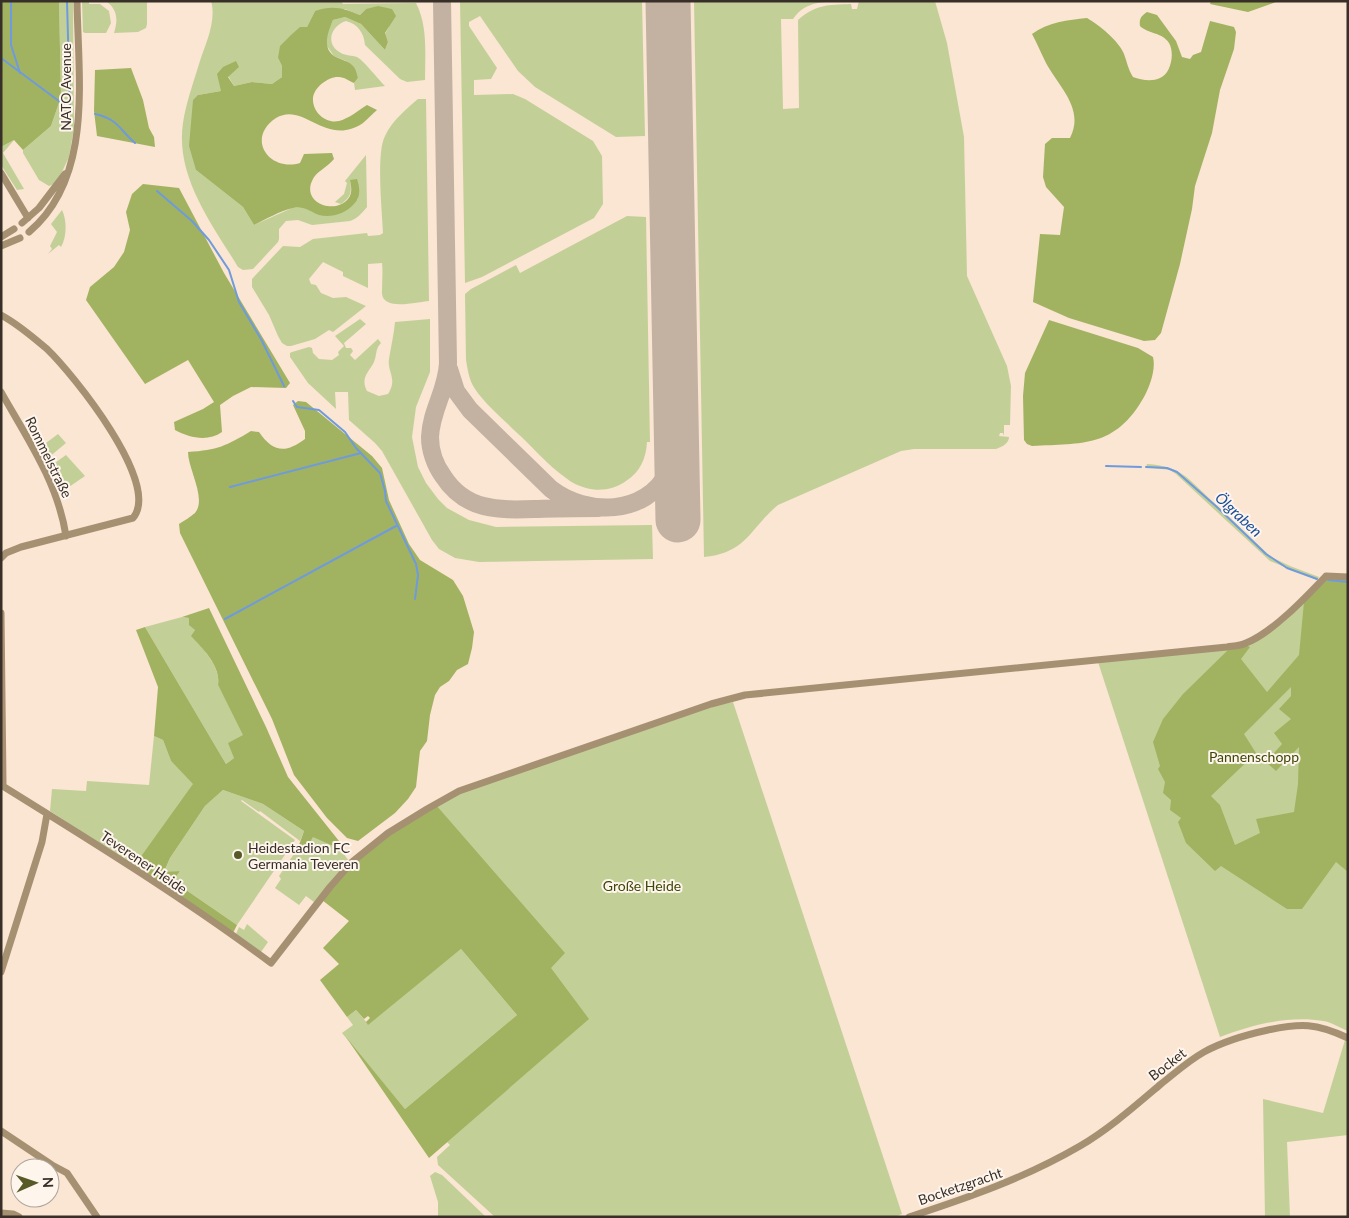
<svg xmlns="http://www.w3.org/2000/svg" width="1349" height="1218" viewBox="0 0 1349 1218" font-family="Lato,sans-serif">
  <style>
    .green { fill: #c2d098 }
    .forest { fill: #a1b360; fill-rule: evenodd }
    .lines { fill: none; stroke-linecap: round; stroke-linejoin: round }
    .stream { stroke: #6f9add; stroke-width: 2 }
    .taxiway { stroke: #c3b1a2; stroke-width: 18 }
    .runway { stroke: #c3b1a2; stroke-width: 45 }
    .minor { stroke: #a69072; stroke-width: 7 }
    .poi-dot { fill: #575a27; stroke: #fef5ed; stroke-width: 2 }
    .labels { text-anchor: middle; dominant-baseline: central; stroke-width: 4; stroke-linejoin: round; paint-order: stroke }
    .street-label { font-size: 14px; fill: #372f28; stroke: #fef5ed }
    .park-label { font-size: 14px; fill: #3d4707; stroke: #fef5ed }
    .poi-label { font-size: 14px; fill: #372f28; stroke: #fef5ed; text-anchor: start }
    .water-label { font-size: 15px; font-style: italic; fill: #184d9c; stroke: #fef5ed }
  </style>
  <rect width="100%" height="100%" fill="#fbe5d3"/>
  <path class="green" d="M59,1H73L74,128L69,157L61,174L54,184L49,186L39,180L23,153V150L51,126L61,97Z
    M82,1H89V4H100L109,11L111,23L106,33H85L83,32Z
    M106,1H147V24L146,28L138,32L114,33C118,20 118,10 106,1Z
    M211,1H341L343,4L416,3C428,26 425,54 425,80L407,82L400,79L365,45C364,33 358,24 346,21C330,26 325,45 341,53C346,56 352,55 357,57C364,61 378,79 385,86L355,90L354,83L358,78L346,61L334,56L327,46L326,35L333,20L345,17L361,24L385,50L388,42L385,34L389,27L366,9L360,15L345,9L315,11L307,27L278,58L282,66V77L272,84L252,82L234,86L223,67L221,91L198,95L196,170L243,207L254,225L292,208L305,207L319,214L358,199L350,180C352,192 351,197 341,204L335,202L344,194L347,183L345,181L366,155L367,207C362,213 357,219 350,221L312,225L298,220L286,221L279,229V239L278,242L253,269L243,270L238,267C212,224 175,176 183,123C186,103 193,84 199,64C205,45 217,21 211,1Z
    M460,1H642L645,136L616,137L535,87L518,71L480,16L469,22V26L497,68L491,79L474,80V95L513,94L525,99L593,141L602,156L603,204L594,218L482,277L465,283Z
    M694,1H846C826,2 806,0 793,19H781L783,109L799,108L798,20C816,4 828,5 851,4L852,9H857L859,1H935L947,43L964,137L967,276L1007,366L1011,386L1010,425H1004V436L1003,433H1000L999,436L1009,437C1009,444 1001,447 996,449H914L901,451L778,505C750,528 747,553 704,557Z
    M418,99H426L429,301C417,302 380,312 382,291C382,282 383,273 382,263L368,264V288L343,276V272L323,262L309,279L311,284L316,285L321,293L333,298L346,297L366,306L333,332L329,330L315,339L291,346H287L282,343L278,336L269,315L252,287V279L283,246L300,247L313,239L367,233L368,236L380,235L383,233C382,211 376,153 385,136C392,121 406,109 418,99Z
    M14,140L3,153L24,189L17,190L1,165V147Z
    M62,210C67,220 67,237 61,247L59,245L48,254L52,249L50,246L57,232L51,224Z
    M627,216L646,217L650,442H647C646,459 640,472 626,481C615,489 600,492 586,488C579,486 572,483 566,478C547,465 532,446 515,431C502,418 486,405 475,389C469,380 468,371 466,360L465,294L471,289L516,265L520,273Z
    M360,319L366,324L344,343L346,348H351L353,351L350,355L355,360L378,339L381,343C375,349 377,355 374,362C369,372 360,378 367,391L379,396L388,394C398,379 387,372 389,359C391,346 394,334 395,322L430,319V372L416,407L412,437L418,467L426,483L438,499L447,508L469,520L496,527L652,525L653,559L479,562L455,558L439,549L432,540L382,451L375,443L349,420L348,392H335L336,409L308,383L290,357V353L292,352L309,347L312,348L313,353L319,359L332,360L339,355L338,352L344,346L335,336Z
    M58,434L66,443L48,458L42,446Z
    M66,455L85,476L66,489L52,465Z
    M1147,464C1165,465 1178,469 1191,481L1271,557L1290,566L1319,577L1317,580L1270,561L1176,474L1170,470L1146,467Z
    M1348,579V1031C1340,1028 1331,1022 1323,1021C1290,1015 1251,1025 1220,1037L1098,662L1246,645L1304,602Z
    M182,617L189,618L195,630L192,636C203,649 221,667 218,685L244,735L234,758L226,764L145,627Z
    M733,702L902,1214L895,1217H495L438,1165L437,1157L450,1145L447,1142L578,1028L437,806L457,794L475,788L714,706Z
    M154,736L163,740L171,761L194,784L134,866L50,811L52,789L86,791L87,781L149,785Z
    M223,790L263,804L304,831L300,841L260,811L259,812L242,800L241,801L295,840L237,925L173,881L180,871L164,873L170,858L205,806Z
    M313,836L333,846L336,844L349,861L314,902L306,896L299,905L275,888L281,879L279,876L298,848L299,845L307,850Z
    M247,924L268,942L261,952L236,934L239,927L244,930Z
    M461,949L517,1015L405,1109L342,1033L353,1025L347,1017L356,1010L368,1024Z
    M1345,1040L1348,1041V1135L1287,1142L1290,1217H1265L1263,1099L1323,1113Z
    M435,1172L442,1175L486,1217H438V1202L430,1176Z"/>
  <path class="forest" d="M1,1H59L61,97L51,126L23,150L14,140L1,147Z
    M1211,1H1286L1276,2L1248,12L1210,4Z
    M378,6L392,9L396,16L385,33L388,42L385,50L361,24L345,17L333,20C328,32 321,49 336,57C342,60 349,61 354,67C356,70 357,75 358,78L354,83C349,81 344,77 339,77C329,76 314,87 313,98C312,112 326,124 339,121C348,119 359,110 367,105L377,110C372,114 368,119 363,123C326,148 304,101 276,118C245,139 270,172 300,163L304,154L332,153L334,159C327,168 316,171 312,181C302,203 335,215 348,199C353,193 351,186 350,180L357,179C360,188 361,197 354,204C345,214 331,218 319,215C308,211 306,206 293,208C280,211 266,219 254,225L243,207L196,170L189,146L193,100L198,95L221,91L217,74L223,67L236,61L239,67L228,77L234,86L252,82L272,84L282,77V66L278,58L280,46L291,35L300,27H307L315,11C333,5 343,8 360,15L366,9Z
    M1147,12L1157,15L1176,41L1182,57L1190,59L1193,55L1201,52L1210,21L1234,27L1236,32L1234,49L1220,90L1212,133L1195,186L1192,209L1180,264L1161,333L1155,340L1144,341L1069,318L1033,302L1040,234L1060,235L1064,207L1046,187L1043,177L1045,144L1052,138H1070C1085,109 1059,87 1046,63C1041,53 1037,43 1032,34C1048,22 1068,20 1087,18C1099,25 1119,41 1124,54C1127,62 1128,69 1133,77C1141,80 1152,82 1160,78C1171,74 1175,53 1169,43C1162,32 1148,34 1140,26C1139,19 1141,16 1147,12Z
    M131,68L143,100L149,128L154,137L155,147L97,136L94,111L95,70Z
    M143,184L179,188L224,273L290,383L286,388L251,387L233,396L220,405L222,432C208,442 190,438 175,430L174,422L203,409L214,402L188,360L145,384L86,300L90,287L114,267L124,252L130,230L126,212L132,194Z
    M1049,320L1138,348L1153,357C1156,369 1150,386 1144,397C1115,448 1083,443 1032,446L1027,444L1024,440L1023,396L1025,373Z
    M298,401L306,402L372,456L382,468L389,500L409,544L420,560L453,580L463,596L474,632L472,648L468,664L457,670L449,681L440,687L435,695L430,715L427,741L420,751L416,787L408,799L395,813L358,841L347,838L327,818L294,775L272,719L180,533L179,524C184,521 190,517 195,513C207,499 188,469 188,452C218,450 226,446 251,431L259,432C273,452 285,454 305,439V431L293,405Z
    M1325,579H1348V872L1336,862L1302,909H1287L1221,866L1215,871L1186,843L1178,822L1181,818L1170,810L1171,800L1163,793L1165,782L1158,769L1160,766L1153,742L1163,719L1183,694L1228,650L1246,645L1250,647L1241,659L1267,692L1299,655L1304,602ZM1291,687V696L1279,709L1291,719L1274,733L1282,744L1266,762L1276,771L1299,747L1298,784L1294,812L1256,819L1260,833L1235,845L1220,805L1211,796L1256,753L1244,734Z
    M209,608L266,727L288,777L339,841L333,846L313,837L306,850L299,845L304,831L263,804L223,790L205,806L170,858L164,872L180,871L173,881L237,925L233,933L134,866L193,784L171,761L163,740L154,736L158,687L136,630L145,627L226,764L234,758L228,743L243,735L218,685C221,666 203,649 191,636L195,630L189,625V618L182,617Z
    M436,805L565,953L551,968L589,1019L429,1158L346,1037L405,1109L517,1015L461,949L368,1025L366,1022L370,1018L368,1016L364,1019L356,1010L347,1017L320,980L339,964L323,948L349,921L322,900L353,864L374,845Z"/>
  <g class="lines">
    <path class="stream" d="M11,1V45L20,73
      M67,1L70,110
      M1,58L71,110
      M95,114C118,119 119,129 135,143
      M157,191L192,221L209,240L229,270L239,302L261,339L284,386
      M293,401L297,407L319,410L345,432L356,448L380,473L385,491L386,501L416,564L418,575L415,599
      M1106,466L1141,467
      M1146,467L1167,468L1177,472L1218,508L1266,554L1287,568L1317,579
      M230,487L361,453
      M1328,580L1348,582
      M225,619L396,526"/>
    <path class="taxiway" d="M442,1L448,363C447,390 431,410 430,437C430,450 435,465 443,476C466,512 500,510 538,509C558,508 579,508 599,508
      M449,369L456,391L470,410L551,489C586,516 646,516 668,472C673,463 675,453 676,443"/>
    <path class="runway" d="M668,1L678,520"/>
    <path class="minor" d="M1,173L28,218
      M22,223L39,208L65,174
      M29,232C94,177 78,77 77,1
      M1,237L14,229
      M1,246L20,238
      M1,315C18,324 33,337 47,349C73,374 162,484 133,518L21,547L6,553L1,558
      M1,392C27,438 58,483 66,536
      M1,613L3,784
      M1,785C93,842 185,899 271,963L330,887L352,862L388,833L427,809L459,791L711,704L745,695L1227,647C1233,646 1240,646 1246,643C1272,633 1306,597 1326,576L1348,577
      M1,972L42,842L47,814
      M1,1131L52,1165L67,1173L97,1217
      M1,1213L13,1214L19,1217
      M909,1217C970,1197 1025,1178 1080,1146C1109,1129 1135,1106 1161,1084C1175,1073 1188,1061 1204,1052C1224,1041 1245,1035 1268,1030C1301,1023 1316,1023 1348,1038"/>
  </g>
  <circle class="poi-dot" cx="238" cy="855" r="5"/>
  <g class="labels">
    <g class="street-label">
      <text transform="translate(65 87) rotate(-90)">NATO Avenue</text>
      <text transform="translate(49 457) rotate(64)">Rommelstraße</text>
      <text transform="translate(144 862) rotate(34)">Teverener Heide</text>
      <text transform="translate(1167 1064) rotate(-38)">Bocket</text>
      <text transform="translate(960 1186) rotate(-19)">Bocketzgracht</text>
    </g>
    <g class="park-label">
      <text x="1254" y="756">Pannenschopp</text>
      <text x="642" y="885">Große Heide</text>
    </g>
    <g class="poi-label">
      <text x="248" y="847">Heidestadion FC<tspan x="248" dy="16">Germania Teveren</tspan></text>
    </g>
    <g class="water-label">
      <text transform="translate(1239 514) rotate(43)">Ölgraben</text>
    </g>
  </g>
  <rect width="1349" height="1218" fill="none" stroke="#372f28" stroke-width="5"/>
  <g transform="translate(35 1183) rotate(88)"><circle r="24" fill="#fef5ed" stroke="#aea69e"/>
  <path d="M0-4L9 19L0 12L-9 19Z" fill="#575a27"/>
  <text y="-8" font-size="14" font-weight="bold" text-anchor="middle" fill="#372f28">N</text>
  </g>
</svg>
